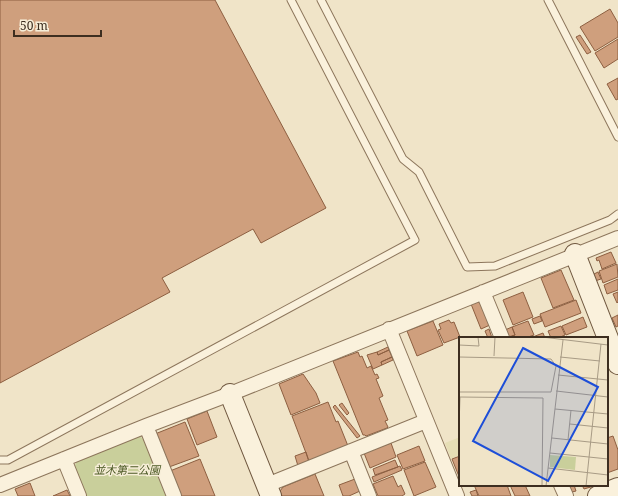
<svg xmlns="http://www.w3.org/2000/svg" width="618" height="496" viewBox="0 0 618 496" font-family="'Noto Serif','Noto Sans JP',serif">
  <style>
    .farmland { fill: #e6deb5 }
    .green { fill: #c9cf9b }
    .building { fill: #cf9f7d; stroke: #8d5f41 }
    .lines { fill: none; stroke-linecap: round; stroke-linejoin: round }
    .lane-casing { stroke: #8d765c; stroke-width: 9 }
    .street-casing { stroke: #8d765c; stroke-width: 16 }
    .secondary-casing { stroke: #6f573f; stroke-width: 22 }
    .lane { stroke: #faf1dc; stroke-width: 7 }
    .street { stroke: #faf1dc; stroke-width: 14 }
    .secondary { stroke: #faf1dc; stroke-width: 20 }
    .labels { text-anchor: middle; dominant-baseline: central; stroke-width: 3; stroke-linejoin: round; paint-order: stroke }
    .park-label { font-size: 11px; font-style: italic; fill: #4d5a26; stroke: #f7eed8 }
    .inset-road { fill: none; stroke: #a89b85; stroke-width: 1 }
    .view { fill: #1d4ed8; fill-opacity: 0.15; stroke: #1d4ed8; stroke-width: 2 }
    .inset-edge { fill: none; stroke: #3d2e20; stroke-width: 2 }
  </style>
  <rect width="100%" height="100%" fill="#f0e4c8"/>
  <path class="farmland" d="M460,437V455L451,459L445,443Z"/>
  <path class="green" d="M139,435L145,441L167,496H86L74,467L77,461Z"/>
  <path class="building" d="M0,0H215L326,208L261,243L253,229L162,278L170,292L0,383Z
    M610,9L618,23V37L595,51L580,27Z
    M580,35L591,52L587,54L576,37Z
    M618,39V59L604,68L595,53Z
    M618,78V99L616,100L607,84Z
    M611,252L616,263L602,269L599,260L597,261L596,258Z
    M617,264L618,277L603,283L599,271Z
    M561,270L574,300L553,308L541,278Z
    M598,272L601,279L595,281L592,275Z
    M618,279V290L607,294L604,285Z
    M523,292L533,317L513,325L503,300Z
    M618,292V302L617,303L613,294Z
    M576,300L581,313L545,327L540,314Z
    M478,302L482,304L490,325L481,329L471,304Z
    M618,315V326L616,327L612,318Z
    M540,316L542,321L534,324L532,319Z
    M583,317L587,327L566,335L562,326Z
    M449,320L451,323L454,322L460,337L444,343L438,330L441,329L439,324Z
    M433,321L443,345L417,356L407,331Z
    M528,321L534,335L525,338H512V336L515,335L512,327Z
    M561,326L565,335L558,338H551L548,331Z
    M512,327L515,335L508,337L505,330Z
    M489,329L492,338H488L485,331Z
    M543,333L545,338H530Z
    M388,347L389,350L378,355L377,352Z
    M389,350L392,357L381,362L382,365L373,369L367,355L377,352L378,355Z
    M358,352L360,357L362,356L367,368L371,366L375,375L377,374L379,378L376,379L383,396L379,398L388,420L385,421L388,427L387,428L366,436L365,435H363L333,361Z
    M392,357L393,360L382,365L381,362Z
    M303,374L316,393L320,403L291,415L279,384Z
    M328,402L336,422L338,421L348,446L309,461L292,416Z
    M342,403L349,413L347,415L339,405Z
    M335,405L360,436L357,438L333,407Z
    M207,411L217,437L197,445L187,419Z
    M185,422L199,456L169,467L155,434Z
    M613,436L618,450V469L607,473V438Z
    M391,443L396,457L370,468L364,453Z
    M419,446L425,461L403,469L397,455Z
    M306,452L309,462L298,466L295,456Z
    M460,456V479L452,459Z
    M200,459L215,496H180L170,471Z
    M395,460L398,467L375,475L373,469Z
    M425,462L436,487L414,496L404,470Z
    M400,466L402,470L374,482L372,477Z
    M315,474L324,496H282L280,491L283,487Z
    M393,476L398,487L401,485L405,494L402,496H378L373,484Z
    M355,479L360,491L349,496H343L339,485Z
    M30,483L35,496H18L15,489Z
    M474,485H507L511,496H479Z
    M510,485H525L530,496H515Z
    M569,485H574L576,491L572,492Z
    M582,485H593L594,486L584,489Z
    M67,490L70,496H53Z
    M476,490L478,496H472L470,492Z"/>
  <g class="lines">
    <g class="lane-casing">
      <path id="lane" d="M321,0L403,159L419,172L467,267L495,266L610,220L618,214
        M548,0L618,137
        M0,460H8L415,240L291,0"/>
    </g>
    <g class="street-casing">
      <path id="street" d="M483,292L502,338
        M389,329L457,496
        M146,426L174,496
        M351,451L369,496
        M64,459L79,496
        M0,485L146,426L230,394L618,238
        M267,485L426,421
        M561,485L566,496"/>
    </g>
    <g class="secondary-casing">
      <path id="secondary" d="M575,254L618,364
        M230,394L271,496
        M598,496L618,488"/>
    </g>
    <use href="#lane" class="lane"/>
    <use href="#street" class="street"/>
    <use href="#secondary" class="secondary"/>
  </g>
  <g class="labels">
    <g class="park-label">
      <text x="127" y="469">並木第二公園</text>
    </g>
  </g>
  <g transform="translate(459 337)">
    <rect width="149" height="149" fill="#f0e4c8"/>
    <path d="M91,118L117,120L116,133L91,130Z" fill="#c9cf9b"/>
    <path class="inset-road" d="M83,0L149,8M0,8L20,9L19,0M35,19L36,0M0,20L92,22L97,29L92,55H0M101,20L141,24M99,38L149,43M97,54L149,60M0,60L84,61L83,149M96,72L149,77M111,87L149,91M0,89L1,60M93,101L149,107M109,103L112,73M91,116L149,122M89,131L149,138M87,149L104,3M127,149L142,7"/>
    <path class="view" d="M64,11L139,50L89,144L14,104Z"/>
    <rect width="149" height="149" class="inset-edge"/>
  </g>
  <path d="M14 30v6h87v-6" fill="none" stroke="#3d2e20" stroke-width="2"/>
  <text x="20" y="30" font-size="12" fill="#3d2e20" stroke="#f7eed8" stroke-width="3" paint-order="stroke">50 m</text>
</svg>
